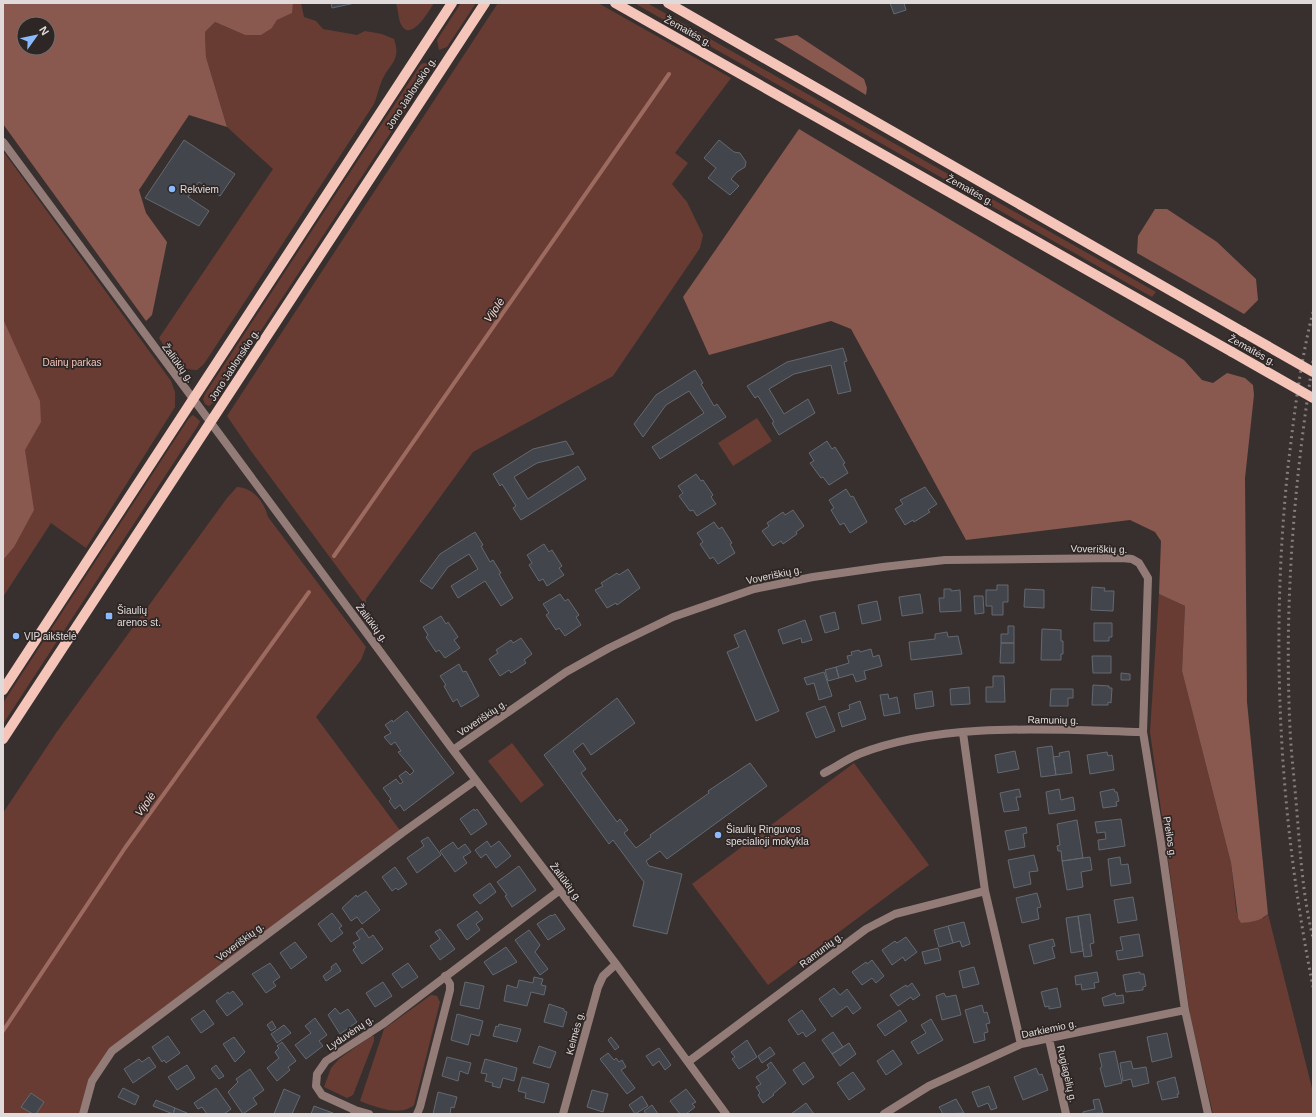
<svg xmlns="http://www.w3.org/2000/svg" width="1316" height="1117" viewBox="0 0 1316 1117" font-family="Helvetica,sans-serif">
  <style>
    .green { fill: #683c33 }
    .forest { fill: #89584e; fill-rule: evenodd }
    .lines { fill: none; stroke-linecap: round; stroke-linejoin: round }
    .stream { stroke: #9c6a5f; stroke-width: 4 }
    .building { fill: #42464c; stroke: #64696f }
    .minor { stroke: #937c77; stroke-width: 8 }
    .primary { stroke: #f5c5ba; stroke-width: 10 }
    .rail { stroke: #847d7c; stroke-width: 3; stroke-dasharray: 2 4; stroke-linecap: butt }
    .primary-bridge { stroke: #f5c5ba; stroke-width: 10 }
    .poi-dot { fill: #8abafc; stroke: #2e2625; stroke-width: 1.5 }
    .labels { text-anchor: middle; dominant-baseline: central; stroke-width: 3.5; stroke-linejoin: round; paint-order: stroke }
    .street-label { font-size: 10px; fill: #e0dbda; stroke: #2e2625 }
    .poi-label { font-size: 10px; fill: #e0dbda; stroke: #2e2625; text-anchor: start }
    .park-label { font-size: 10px; fill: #f7c6bb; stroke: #2e2625 }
    .water-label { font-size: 11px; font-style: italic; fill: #f9d8d0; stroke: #2e2625 }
  </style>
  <rect width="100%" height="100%" fill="#38302f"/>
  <path class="green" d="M293,3H301L304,17L316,21L323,29L357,35L365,31L382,34L394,39C402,62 388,64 381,83C378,90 377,97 374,104L204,364L197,370C174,369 171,356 159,338L273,169L227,127L206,57L205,32L215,22L245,35L272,28L277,20L291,13Z
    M396,3H434C429,11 409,46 400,22C398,16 398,9 396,3Z
    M461,3H476L447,47L439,50L437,40Z
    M498,3H598L731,78L675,153L688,163L672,184L687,202L703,235L700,248L613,376L473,452L366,599V606L251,451L227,416Z
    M634,3H647L1156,292L1152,297Z
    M424,63L430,64L431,71L214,402L209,406L205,404L203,399L205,394L421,64Z
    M3,151L171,381L175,392V407L86,548L51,523L3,597Z
    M193,415L200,421L199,424L3,724V703L189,418Z
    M757,418L772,441L733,466L718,443Z
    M237,487C254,488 264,502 268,517L366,647L361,660L316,717L402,833L112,1051L92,1081L83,1114H3V813L56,733L227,498Z
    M1159,594L1185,606L1182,671L1231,863L1236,910L1238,918H1264L1268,914L1313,1092V1114H1213L1190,1015L1150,732Z
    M512,743L544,785L521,803L488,761Z
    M854,763L929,865L768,985L692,884Z
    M431,995L437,996L440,1002L414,1105C401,1117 375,1107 360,1101L384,1029Z
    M371,1036H374V1041L353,1095L347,1098L324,1087L331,1068L339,1059Z"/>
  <path class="forest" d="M3,3H293L292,13L277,20L272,28L261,35H245L215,22L205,32L206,57L227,127L189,115L139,190L146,213L167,242L152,315L146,321L3,124ZM24,24H48V48H24Z
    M797,35L864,79L867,88L866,95L774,39Z
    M799,129L1184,360L1202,380L1213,383L1227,373L1245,378L1253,385L1254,395L1245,478L1247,702L1268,914C1260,921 1252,922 1241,923L1238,918L1231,863L1182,671L1185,606L1159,594L1161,541L1155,532L1130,520L966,540L851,329L831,321L709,355L683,297Z
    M1155,209H1167L1217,242L1256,279L1258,300L1244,314L1137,253L1138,236Z
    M3,319L40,401L41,422L25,450L34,510L14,547L3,560Z"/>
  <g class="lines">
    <path class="stream" d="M334,556L669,74
      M3,1031L125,848L309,592"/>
  </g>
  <path class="building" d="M331,3H355L332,8Z
    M890,3H904L906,10L894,14Z
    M184,140L235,174L220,196L199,182L188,197L209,211L199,226L145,198Z
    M719,140L734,152L740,153L746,162L745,167L737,172L731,179L739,186L730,195L708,178L716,168L704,158Z
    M843,348L847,361L844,362L851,391L838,394L831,365L794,374L769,389L784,414L808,399L815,413L779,435L772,423L774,422L758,396L755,398L747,386L787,362Z
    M695,370L703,383L701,384L714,406L717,404L726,417L660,459L652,447L704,413L689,391L666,405L643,437L634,424L656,395Z
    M566,441L574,454L537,463L514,477L528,499L578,466L586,479L521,520L513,508L516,506L502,484L500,486L493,474L533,449Z
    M827,441L832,449L835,447L845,463L843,464L848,473L829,485L823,477L821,478L810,463L814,461L809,453Z
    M696,474L701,481L703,480L713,495L711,497L716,504L697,516L693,510L690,511L679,496L683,493L678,486Z
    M925,487L937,504L928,510L930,512L914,522L913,520L905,525L895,509L903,504L900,500Z
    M846,489L851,497L853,496L867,522L850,533L844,523L840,525L831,510L834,508L829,500Z
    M793,510L804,526L796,532L797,534L783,544L781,541L773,546L762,531L769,526L767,523L783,512L785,515Z
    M714,522L719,529L722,527L732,543L730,544L735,553L718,564L713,557L710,559L700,544L703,542L697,533Z
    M475,532L483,545L481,546L490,562L493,560L501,573L499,574L513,598L501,606L485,581L458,598L451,586L478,569L469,554L448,567L432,589L420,581L440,554Z
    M544,544L549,552L552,550L562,566L559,568L564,575L547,586L543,579L539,581L529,565L532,563L527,555Z
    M628,569L640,588L617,605L616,603L607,608L595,590L603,586L601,583L617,573L619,575Z
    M997,585H1008V602H1003V615H992V606H986V590H997Z
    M1092,587L1105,588L1104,591H1114L1113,611L1091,610Z
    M944,589H951V591L960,590L961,611L940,612L939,598H944Z
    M1025,589L1044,590V608L1024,607Z
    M560,594L565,601L568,599L579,615L576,617L581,625L565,636L559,628L556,630L546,615L549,613L543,604Z
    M920,594L923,613L902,616L899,597Z
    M974,596H983L984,613L975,614Z
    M877,601L881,620L862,624L858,605Z
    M835,612L839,629L825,633L820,616Z
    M441,616L446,624L448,622L458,637L454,640L460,648L445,658L439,650L436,652L426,637L428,635L423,627Z
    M805,620L812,640L802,643L801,638L783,644L778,630Z
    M1094,623H1112V637H1109V641H1094Z
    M1008,626H1014V643H1001V634H1008Z
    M1042,629L1061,630V641H1063V654H1061V660H1041Z
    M745,630L779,711L756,721L727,652L739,647L734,635Z
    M947,632L948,637L958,636L962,654L911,660L909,642L935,639V634Z
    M521,638L532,654L524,660L526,663L511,673L509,670L500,676L489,659L498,653L496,650L511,640L513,643Z
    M1001,643H1014V663H1000Z
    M871,649L873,657L879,655L882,666L864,671L866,679L856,682L853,674L839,678L836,667L849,663L847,656L852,655L851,652L859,650L860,652Z
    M1092,656H1111V673H1093Z
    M459,664L463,672L466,671L479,696L461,707L457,699L453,702L444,686L446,685L440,676Z
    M836,667L839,678L828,681L825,670Z
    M824,672L832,696L819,700L814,683L807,685L804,678Z
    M1121,673L1130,674V680H1121Z
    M993,676H1004L1005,702H986V687H993Z
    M1093,685L1109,686V688H1112L1111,703L1108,702V705H1092Z
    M969,687L970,704L951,705L950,689Z
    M1051,689H1073V698H1068V706H1050Z
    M932,691L934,706L916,709L914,694Z
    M888,694L889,699L897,697L900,713L884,716L880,695Z
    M617,698L635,723L591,755L583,743L573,751L586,769L581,773L617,822L620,819L628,830L624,833L636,848L651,837L650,835L709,793L708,791L750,763L767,786L667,859L660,851L646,861L649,866L682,874L667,934L633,926L644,882L613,840L609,844L544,755Z
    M860,701L866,719L842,727L838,713L850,709L849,705Z
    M825,706L835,731L816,738L806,713Z
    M407,711L454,773L404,811L400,805L395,809L389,801L391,799L383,788L396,779L400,784L403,782L399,776L406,771L410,775L414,771L398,752L401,751L395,742L391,745L384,737L391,733L385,725L392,720L393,722Z
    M1052,746L1056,775L1041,777L1037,748Z
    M1015,751L1019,769L998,773L995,755Z
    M1069,751L1072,773L1056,775L1053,757L1060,756L1059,753Z
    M1107,752L1108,756L1112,755L1114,770L1090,774L1087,755Z
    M1019,789L1021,797H1016L1019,810L1004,812L1000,793Z
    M1059,789L1061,800L1073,797L1075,810L1049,814L1046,792Z
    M1114,789L1115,792H1117L1119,801L1116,802L1117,806L1103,808L1100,792Z
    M474,809L475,811L477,809L487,824L471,835L460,819Z
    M1121,819L1125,846L1099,850L1098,840L1106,839L1105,832L1097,833L1095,822Z
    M1077,820L1083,858L1062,861L1061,851H1058L1057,846L1060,845L1057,824Z
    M1026,827L1027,833L1023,834L1025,847L1009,850L1005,831Z
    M428,837L441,855L417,873L407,858L424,846L421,841Z
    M487,841L491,847L499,841L511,856L496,868L486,854L481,858L475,850Z
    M453,842L458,849L465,844L471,852L463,857L467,863L455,872L440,851Z
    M1034,855L1038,871L1029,872L1031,884L1014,888L1008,860Z
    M1090,857L1092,870L1081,872L1083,887L1067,890L1062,861Z
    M1120,857L1121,865L1128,864L1131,883L1111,886L1108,859Z
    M519,866L536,890L512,907L505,896L507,895L497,882Z
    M395,867L407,884L398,890L396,888L392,891L382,877Z
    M490,883L496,892L480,904L473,895Z
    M366,891L380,910L362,924L357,917L351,921L342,908L356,895L357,897Z
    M1037,893L1041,907L1037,908L1039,919L1022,923L1016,898Z
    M1133,897L1137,920L1118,923L1114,900Z
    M477,911L483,919L476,924L480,930L467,940L457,925Z
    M332,913L342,926L339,928L343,933L331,942L318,924Z
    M555,914L565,929L548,940L537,924L551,915L552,916Z
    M1090,914L1094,943L1090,944L1092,956L1084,957L1078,916Z
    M1078,916L1083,951L1071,953L1066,918Z
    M964,922L970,944L962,947L960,941L953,943L948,926Z
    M948,926L953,943L939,947L934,930Z
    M362,928L369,938L373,935L383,949L362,964L353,950L356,947L353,943L360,939L356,933Z
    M440,929L455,949L440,960L430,946L440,939L435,932Z
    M529,930L540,945L535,952L548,969L540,975L515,940Z
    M1139,934L1143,956L1118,960L1116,951L1123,950L1120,937Z
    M906,937L917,952L905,961L903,957L892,965L882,950L895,941L897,943Z
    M1053,939L1055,946L1052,947L1055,958L1034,964L1029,945Z
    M295,942L307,957L291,969L280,953Z
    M506,947L517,962L493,975L484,962Z
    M938,948L941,960L925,964L922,952Z
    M872,960L884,976L876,983L872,978L862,985L852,972L866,962L867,964Z
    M270,963L280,977L273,982L276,986L266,993L252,974Z
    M336,963L341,971L326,981L323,976L332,969L331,967Z
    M408,963L418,977L402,988L392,974Z
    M974,967L979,984L963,988L959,971Z
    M1097,972L1099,982L1094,983L1095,988L1082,990L1081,984L1076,985L1075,976Z
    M1140,972V974H1144L1146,986L1143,987V990L1126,992L1123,975Z
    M534,977L543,979L541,985L546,986L544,995L531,992L527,1006L504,1001L507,985L517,988L519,980L533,983Z
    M383,982L392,996L375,1007L366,993Z
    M465,982L484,986L479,1009L460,1005Z
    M912,983L920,995L913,1000L911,997L898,1006L890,995L906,985L907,987Z
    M834,988L840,995L847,989L861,1008L853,1014L847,1006L832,1017L819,999Z
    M1057,988L1061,1007L1049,1009V1006L1045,1007L1041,992Z
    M233,991L243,1004L227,1016L216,1001L228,992L229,994Z
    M944,993L946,997L956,995L961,1015L942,1020L936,996Z
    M1115,993L1116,996L1123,995L1124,1003L1104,1006L1102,998Z
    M549,1004L564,1009V1011L567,1012L563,1027L544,1022Z
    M982,1005L984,1013L987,1012L990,1023L986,1024L988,1032L984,1033L985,1040L974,1043L965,1010Z
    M335,1008L340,1014L348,1009L357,1022L340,1034L328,1015Z
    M204,1010L214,1024L201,1033L191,1019Z
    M802,1010L816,1030L806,1037L803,1032L798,1035L788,1020Z
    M900,1010L907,1021L885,1036L877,1025Z
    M457,1014L483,1021L479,1036L471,1034L468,1045L451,1040Z
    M315,1018L327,1035L319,1041L323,1046L306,1059L295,1045L311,1033L305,1026Z
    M931,1019L943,1040L918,1054L911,1042L926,1033L921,1025Z
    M272,1021L276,1028L271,1031L267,1025Z
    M499,1024L521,1029L517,1042L493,1036L496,1026L498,1027Z
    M284,1025L291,1033L277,1043L271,1034Z
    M833,1032L843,1047L832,1054L822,1040Z
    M1167,1033L1172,1057L1152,1062L1147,1037Z
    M168,1036L180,1053L166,1063L164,1060L162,1062L152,1047Z
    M234,1037L245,1052L235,1062L223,1044Z
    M611,1037L619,1047L615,1050L608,1040Z
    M747,1040L757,1057L739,1069L732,1059L735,1057L731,1052Z
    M282,1042L296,1061L288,1067L290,1070L277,1081L267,1068L279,1058L275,1052L279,1048L277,1046Z
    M849,1043L856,1054L840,1066L832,1054Z
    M539,1046L556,1052L550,1068L533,1063Z
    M770,1047L775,1054L762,1063L758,1056Z
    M659,1048L671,1065L665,1070L659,1061L653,1066L646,1056Z
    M893,1050L902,1064L886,1075L877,1061Z
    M1115,1051L1122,1083L1105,1087L1100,1068L1102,1067L1099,1054Z
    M608,1053L614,1060L616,1058L619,1062L622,1060L626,1067L621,1070L635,1088L627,1094L600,1059Z
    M149,1057L156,1067L133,1083L124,1069L139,1059L142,1062Z
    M447,1057L471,1063L468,1074L460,1071L458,1081L442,1076Z
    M485,1059L517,1068L514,1081L503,1078L500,1088L492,1086L493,1083L485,1081L487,1074L481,1073Z
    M1131,1061L1133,1069L1146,1067L1149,1083L1133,1087L1131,1079L1123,1081L1120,1063Z
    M771,1062L786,1083L773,1094L774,1095L763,1103L758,1095L760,1093L756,1087L761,1084L756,1077L769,1068L767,1065Z
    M804,1062L814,1077L803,1085L793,1070Z
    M187,1065L195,1078L177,1090L168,1077Z
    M216,1065L224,1076L219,1079L211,1069Z
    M1036,1068L1039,1075L1042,1074L1048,1090L1023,1100L1014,1077Z
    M250,1069L264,1090L253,1098L257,1104L243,1114L228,1092L238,1082L236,1079Z
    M853,1072L865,1089L849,1100L837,1083Z
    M522,1077L549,1084L544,1103L525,1098L526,1093L518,1091Z
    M1175,1077L1179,1094H1177L1178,1097L1162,1100L1157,1082Z
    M989,1086L997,1108L991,1110L988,1103L978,1107L972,1092Z
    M123,1088L139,1096L135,1105L118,1097Z
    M216,1088L231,1109L224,1114H207L202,1107L198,1109L194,1103Z
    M284,1089L300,1096L292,1114H274Z
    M686,1089L696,1102L692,1104L695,1107L686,1114H680L670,1101Z
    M592,1090L608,1094L603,1112L587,1107Z
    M438,1092L457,1097L454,1108L451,1107L450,1114H433Z
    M31,1093L44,1102L36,1114H33L21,1107Z
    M642,1096L648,1106L635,1114L629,1105Z
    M956,1099L964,1113L943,1114L939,1107Z
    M1099,1099L1103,1113L1083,1114V1112L1095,1109L1093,1100Z
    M156,1100L175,1108L173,1114L153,1106Z
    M806,1103L814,1114H791Z
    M652,1105L658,1114H646L644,1111Z
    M314,1106L333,1113L311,1114Z
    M175,1108L187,1113L186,1114H173Z"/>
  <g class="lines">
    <path class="minor" d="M3,142L453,750L616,964L726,1114
      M963,733L985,891L1021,1044
      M453,750L566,672L609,648L673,617L754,589L813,577L883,567L945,560L1122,558L1132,559L1139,563L1148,578L1143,732L1161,843L1185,1010L1208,1114
      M824,773C836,767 847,759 859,754C943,721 1054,730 1143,732
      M1049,1039L1066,1114
      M688,1062L866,929L895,914L985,891
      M355,1110L369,1114
      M83,1114L92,1081L112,1051L402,833L476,780
      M354,1114L355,1110L322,1095L316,1086L317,1074L326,1061L383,1024L560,890
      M417,1114L420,1107L450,990V984L445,976
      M563,1114L598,987L603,976L616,964
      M884,1114L929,1086L1021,1044L1185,1010"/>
    <path class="primary" d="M615,3L1232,352
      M668,3L1243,332
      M3,690L452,3
      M3,739L485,3"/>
    <path class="rail" d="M1313,312C1300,363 1294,416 1288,467C1270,641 1279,815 1313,987
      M1313,361C1294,482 1284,605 1290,728C1291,752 1294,776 1296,801C1300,847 1302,893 1313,938"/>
    <path class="primary-bridge" d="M1243,332L1313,372
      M1232,352L1313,398"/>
  </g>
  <g class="poi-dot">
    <circle cx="172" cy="189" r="4"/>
    <rect x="105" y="612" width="8" height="8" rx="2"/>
    <circle cx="16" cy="636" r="4"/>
    <circle cx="718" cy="835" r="4"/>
  </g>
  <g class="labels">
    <g class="street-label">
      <text transform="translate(688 31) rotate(29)">Žemaitės g.</text>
      <text transform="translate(411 93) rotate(-57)">Jono Jablonskio g.</text>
      <text transform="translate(970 190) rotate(29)">Žemaitės g.</text>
      <text transform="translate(1252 350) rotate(29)">Žemaitės g.</text>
      <text transform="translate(178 363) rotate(54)">Žaliūkių g.</text>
      <text transform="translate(234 365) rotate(-57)">Jono Jablonskio g.</text>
      <text transform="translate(1099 549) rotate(1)">Voveriškių g.</text>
      <text transform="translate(774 575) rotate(-12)">Voveriškių g.</text>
      <text transform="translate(372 623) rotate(53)">Žaliūkių g.</text>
      <text transform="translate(482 718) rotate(-34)">Voveriškių g.</text>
      <text transform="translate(1053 720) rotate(1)">Ramunių g.</text>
      <text transform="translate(1170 837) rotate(81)">Preilos g.</text>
      <text transform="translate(566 882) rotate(53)">Žaliūkių g.</text>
      <text transform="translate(240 942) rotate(-37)">Voveriškių g.</text>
      <text transform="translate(821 950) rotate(-37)">Ramunių g.</text>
      <text transform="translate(1049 1029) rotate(-12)">Darkiemio g.</text>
      <text transform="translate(350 1033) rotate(-34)">Lyduvėnų g.</text>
      <text transform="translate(575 1033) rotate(-75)">Kelmės g.</text>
      <text transform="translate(1067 1074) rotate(77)">Rugiagėlių g.</text>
    </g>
    <g class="poi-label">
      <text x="180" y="189">Rekviem</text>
      <text x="117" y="610">Šiaulių<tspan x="117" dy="12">arenos st.</tspan></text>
      <text x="24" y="636">VIP aikštelė</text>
      <text x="726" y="829">Šiaulių Ringuvos<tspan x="726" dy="12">specialioji mokykla</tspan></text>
    </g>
    <g class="park-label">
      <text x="72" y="362">Dainų parkas</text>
    </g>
    <g class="water-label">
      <text transform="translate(494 310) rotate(-55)">Vijolė</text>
      <text transform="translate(145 804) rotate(-54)">Vijolė</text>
    </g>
  </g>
  <rect width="1316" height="1117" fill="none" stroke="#e0dbda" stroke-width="8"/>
  <g transform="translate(36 36) rotate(57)"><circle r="19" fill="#2e2625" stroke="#756e6d"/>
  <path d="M0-3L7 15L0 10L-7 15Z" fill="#8abafc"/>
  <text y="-6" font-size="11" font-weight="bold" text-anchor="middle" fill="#e0dbda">N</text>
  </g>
</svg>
